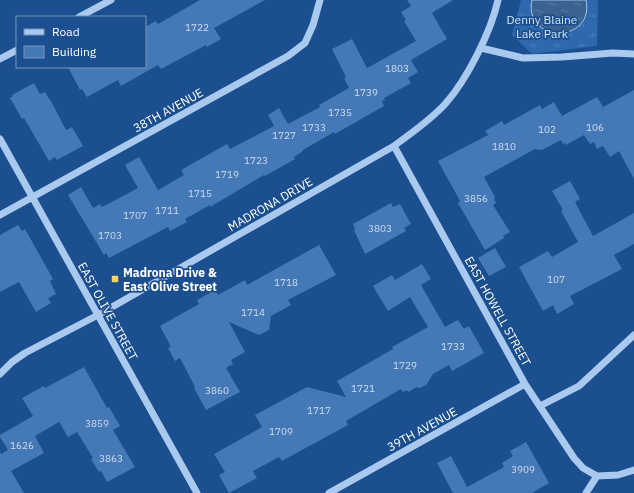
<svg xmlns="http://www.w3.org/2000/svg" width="634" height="493" viewBox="0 0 634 493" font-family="'IBM Plex Sans',sans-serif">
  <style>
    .grass { fill: url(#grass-tufts) }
    .water { fill: url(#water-ripples); stroke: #9cc4f0 }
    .building { fill: #4478b7 }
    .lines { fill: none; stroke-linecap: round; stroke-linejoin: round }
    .minor { stroke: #a9c9ee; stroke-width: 7 }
    .poi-dot { fill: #ffd166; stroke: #1b4f8f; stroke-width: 1.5 }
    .labels { text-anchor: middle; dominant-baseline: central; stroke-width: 3.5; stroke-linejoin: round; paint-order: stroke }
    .number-label { font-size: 10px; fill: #d0dded }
    .park-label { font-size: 12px; fill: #cfe3fa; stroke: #1b4f8f }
    .street-label { font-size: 12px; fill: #fff; stroke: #1b4f8f }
    .poi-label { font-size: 12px; font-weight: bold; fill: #fff; stroke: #1b4f8f; text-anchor: start }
  </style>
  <defs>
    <pattern id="grass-tufts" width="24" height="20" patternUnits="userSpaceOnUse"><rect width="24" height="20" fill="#2e69ad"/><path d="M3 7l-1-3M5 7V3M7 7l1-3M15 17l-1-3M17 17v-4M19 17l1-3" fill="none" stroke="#4d80b9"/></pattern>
    <pattern id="water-ripples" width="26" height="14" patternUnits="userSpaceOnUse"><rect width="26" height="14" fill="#3c6290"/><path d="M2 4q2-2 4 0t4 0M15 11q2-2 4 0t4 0" fill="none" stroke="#597aa1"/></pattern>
  </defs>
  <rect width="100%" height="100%" fill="#1b4f8f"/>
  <path class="grass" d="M521,0H598L597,46L532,54L512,35Z"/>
  <path class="water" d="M532,0H586C595,44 523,44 532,0Z"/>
  <path class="building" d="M200,0H265L214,28L221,39L207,47L206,45L161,69L158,65L121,86L118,80L87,97L82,89L80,90L68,67H145V27L156,21L158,24Z
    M407,0H453L432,13L447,39L411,60L418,72L408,78L411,83L384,98L385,100L382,101L384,106L335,134L334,132L303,150V151L294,157L295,159L265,176L264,175L210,207V205L185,219L187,222L170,231L168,227L109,258L106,253L104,255L68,195L81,187L93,208L100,204L102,207L138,188L125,165L139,157L158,190L184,175L181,170L227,144L230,149L274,126L268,115L279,108L288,124L320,107L319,105L349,88L344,78L346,77L332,49L352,39L367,68L416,41L404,21L406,20L401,12L411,6Z
    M34,83L40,94L45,92L49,99H50L66,130L72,127L83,146L57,160L55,157L49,161L24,118L22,119L10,98L13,96L12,95Z
    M634,90V179L619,151L610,157L603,146L597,149L594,142L590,144L584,135L566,145L565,143L563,144L561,140L542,150L535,149L484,177L495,197L494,198L496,203L493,205L510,232L503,236L504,238L485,250L458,203L460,201L438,161L488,135L485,131L502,121L504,125L540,105L542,109L554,102L562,116L597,97L603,107Z
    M570,181L580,199L575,202L593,236L634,213V244L614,255L622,269L570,296L574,304L557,314L553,305L543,311L519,267L548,251L552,257L578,242L561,211L563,210L552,191Z
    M391,203L393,207L400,204L411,224L404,228L406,231L365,254L354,230L355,229L353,224Z
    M18,225L22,231L25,229L53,279L50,281L56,294L48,298L51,303L36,312L19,282L0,292V235Z
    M319,245L336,275L288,300L291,305L271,316L269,330L259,335L229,322L245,352L231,360L233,364L226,368L240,392L206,410L194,388L195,387L180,358L175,361L168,348L171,347L160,326L199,304L197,300L215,290L218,295L245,280L247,285Z
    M495,248L506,267L489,276L478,258Z
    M422,264L431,279L421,285L445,327L458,320L464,329L469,326L484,353L452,371L449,365L433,374L426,385L420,388L417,387L408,392L407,390L403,392L401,389L346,421L348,425L324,438L282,461L279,457L253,471L257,478L229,493L219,475L225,472L214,454L262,427L255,415L307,387L346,397L337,381L393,349L392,347L428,327L410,297L388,311L373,286L392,275L395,280Z
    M84,367L107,408L109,407L120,426L113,430L135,467L107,482L101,471L99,472L91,459L93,458L77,432L68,437L59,422L35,436L44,453L11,471L24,493H0V452L1,454L8,450L0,437V435L33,416L22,398L44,386L45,388Z
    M526,442L549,483L532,493H453L437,463L451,456L467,487L504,467L502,463L513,456L510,451Z"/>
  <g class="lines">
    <path class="minor" d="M79,17L111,0
      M481,48L523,58L562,57L613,53L634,54
      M0,59L17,50
      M0,139L197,493
      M394,146L525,384L574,458L583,468L597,476
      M0,215L288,56L305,43L313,25L320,0
      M0,374L12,362L25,353L98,315L394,146C411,133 431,120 446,103C467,79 491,32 498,0
      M540,406L579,386L634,335
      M597,476L618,475L634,470
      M329,493L525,384
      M586,493L597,476"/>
  </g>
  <rect class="poi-dot" x="111" y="275" width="8" height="8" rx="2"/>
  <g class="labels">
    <g class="number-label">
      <text x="197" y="27">1722</text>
      <text x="397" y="68">1803</text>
      <text x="366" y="92">1739</text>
      <text x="340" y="112">1735</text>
      <text x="314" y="127">1733</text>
      <text x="595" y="127">106</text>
      <text x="547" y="129">102</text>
      <text x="284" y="135">1727</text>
      <text x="504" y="146">1810</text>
      <text x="256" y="160">1723</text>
      <text x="227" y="174">1719</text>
      <text x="200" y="193">1715</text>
      <text x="476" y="198">3856</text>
      <text x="167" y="210">1711</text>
      <text x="135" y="215">1707</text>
      <text x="380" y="228">3803</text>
      <text x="110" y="235">1703</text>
      <text x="556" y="279">107</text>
      <text x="286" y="282">1718</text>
      <text x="253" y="312">1714</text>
      <text x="453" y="346">1733</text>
      <text x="405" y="365">1729</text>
      <text x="363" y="388">1721</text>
      <text x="217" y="390">3860</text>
      <text x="319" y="410">1717</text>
      <text x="97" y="423">3859</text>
      <text x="281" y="431">1709</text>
      <text x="22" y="445">1626</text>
      <text x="111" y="458">3863</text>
      <text x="523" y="469">3909</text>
    </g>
    <g class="park-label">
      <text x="542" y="19">Denny Blaine<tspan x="542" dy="14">Lake Park</tspan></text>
    </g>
    <g class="street-label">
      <text transform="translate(168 110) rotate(-29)">38TH AVENUE</text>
      <text transform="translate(270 204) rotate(-30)">MADRONA DRIVE</text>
      <text transform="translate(108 311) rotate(61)">EAST OLIVE STREET</text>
      <text transform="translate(498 311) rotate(61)">EAST HOWELL STREET</text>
      <text transform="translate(422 429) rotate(-29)">39TH AVENUE</text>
    </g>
    <g class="poi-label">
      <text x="123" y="272">Madrona Drive &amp;<tspan x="123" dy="14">East Olive Street</tspan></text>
    </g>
  </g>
  <rect x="16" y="16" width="130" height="52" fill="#1b4f8f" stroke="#7695bc"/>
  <rect x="24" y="29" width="20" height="6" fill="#a9c9ee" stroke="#7695bc"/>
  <text x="52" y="36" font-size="12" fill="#ffffff">Road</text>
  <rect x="24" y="46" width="20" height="12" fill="#4478b7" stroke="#7695bc"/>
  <text x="52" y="56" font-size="12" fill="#ffffff">Building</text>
</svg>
